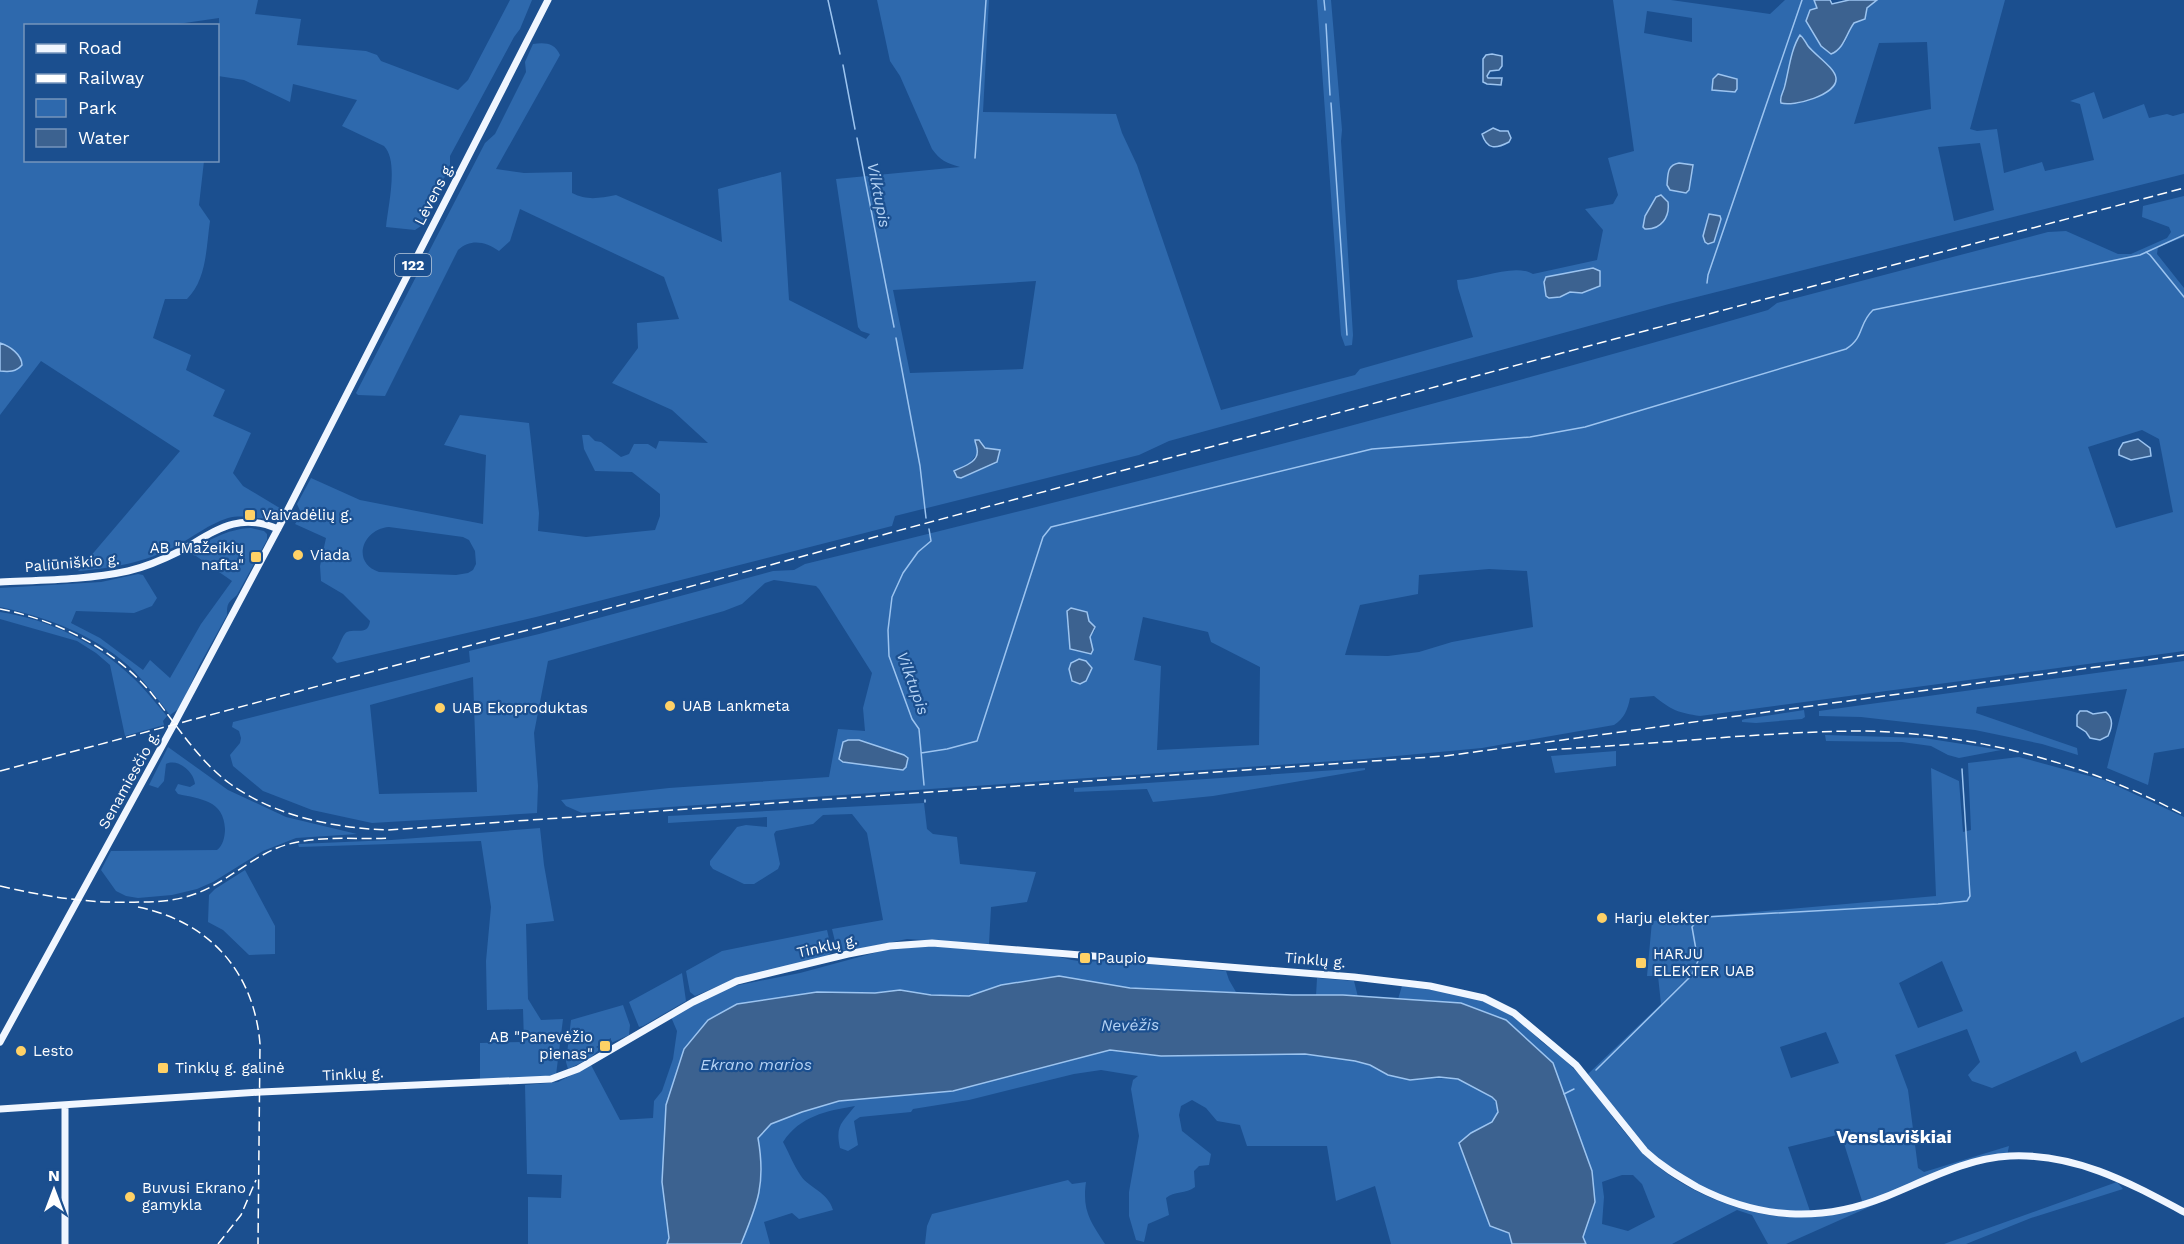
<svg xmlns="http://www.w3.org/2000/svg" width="2184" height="1244" viewBox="0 0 2184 1244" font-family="'Work Sans',sans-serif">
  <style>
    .green { fill: #2e69ad; fill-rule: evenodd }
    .water { fill: #3c6290; stroke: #9cc4f0; stroke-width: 1.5 }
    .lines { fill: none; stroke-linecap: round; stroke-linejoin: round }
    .stream { stroke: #9cc4f0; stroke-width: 1.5 }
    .major { stroke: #f0f6ff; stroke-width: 7 }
    .rail { stroke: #fff; stroke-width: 1.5; stroke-dasharray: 10 4.5; stroke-linecap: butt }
    .poi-dot { fill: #ffd166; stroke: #1b4f8f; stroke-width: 2 }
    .labels { text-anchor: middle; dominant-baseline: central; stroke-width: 4.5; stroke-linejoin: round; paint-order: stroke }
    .shield { fill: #1b4f8f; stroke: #bbcadd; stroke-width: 1.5 }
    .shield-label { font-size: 14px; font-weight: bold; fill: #fff }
    .street-label { font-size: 15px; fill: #fff; stroke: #1b4f8f }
    .poi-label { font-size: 15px; fill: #fff; stroke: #1b4f8f; text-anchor: start }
    .water-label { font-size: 16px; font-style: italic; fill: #b5d3f5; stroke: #1b4f8f }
    .quarter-label { font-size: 18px; font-weight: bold; fill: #fff; stroke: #1b4f8f }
  </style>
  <rect width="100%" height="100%" fill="#1b4f8f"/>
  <path class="green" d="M0,0H258L255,14L301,19L297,45L366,51L377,55L381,61L458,90L468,80L510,0H532L520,29L514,37L450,156V166L421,226L415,230L386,227C388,206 399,161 384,146L342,126L357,100L293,84L290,102L244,80L218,76L219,18L164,26H26V160L204,161L199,205L210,221C206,248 207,279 187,299H165L153,338L191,355L186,370L225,390L213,416L251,433L233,473L243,486L283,510L278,517C265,522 246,513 228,518C209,524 193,537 176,546C144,563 113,568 78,571L180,451L41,361L0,415Z
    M877,0H989L983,112L1116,114L1122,133L1137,165L1221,410L1355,375L1360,369L1473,337L1458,288L1457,280C1479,279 1515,263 1533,274L1597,260L1603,230L1585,209L1613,204L1618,195L1608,158L1634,151L1613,0H1671L1770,14L1785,0H1814L1817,8L1806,21L1821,46L1836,52L1845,42L1854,23L1866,16L1867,8L1877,0H2005L1970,129L1977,131L1997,129L2004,173L2042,162L2045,171L2094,160L2080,104L2070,101L2094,92L2103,119L2144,104L2149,118L2167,114L2173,116L2184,113V174L1669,304L1169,441L1139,455L895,516L892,526L536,617L337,663L332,658C338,652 342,634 347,632C357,628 368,636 370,621L343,594L321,581L320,566L326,538L295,524L302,515L297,504L311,478L360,500L483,524L486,455L444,445L460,415L529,423L539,513L538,531L586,537L655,530L660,516V494L632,472L595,471L584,449L582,435H589L595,441L601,442L621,457L629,454L634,444H648L656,449L659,441L708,443L672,410L612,383L638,348L637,323L679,319L664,277L520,209L510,241L499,251C486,242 471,238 458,250L385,396L358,395L356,393L485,143L495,134L526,72L525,62L533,44C545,42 555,43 560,55L496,169L524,173L572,172V193C588,201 599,198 616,195L722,242L718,189L781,172L789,300L866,339L870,334L861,331L858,327L836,179L960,167C946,163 940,160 932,149L900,76L890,61ZM1647,11L1692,18V42L1644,33ZM1798,37H1803C1811,54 1828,62 1836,77C1820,91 1803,110 1781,103C1779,95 1784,92 1785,85C1788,69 1794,53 1798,37ZM1927,42L1931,109L1854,124L1879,43ZM1980,143L1994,210L1954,221L1938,147ZM1036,281L1023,369L910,373L893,290ZM981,441L997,463L961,478L963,468L970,463L978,452L975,444ZM389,527L463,537L469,540L475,551L476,564L473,570L468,573L456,575L379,572C351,563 362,529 389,527Z
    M1317,0H1331L1342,130L1341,141L1353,335L1352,345L1345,346L1341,335Z
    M2184,196V237L2158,247L2157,254L2184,288V651L1700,716C1679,713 1671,710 1654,696L1630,698C1628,709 1624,719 1614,725L1482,748L1364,759L582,813L566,806L561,800L669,788L829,777L838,729L865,731L863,708L872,673L819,589L816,586L774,580L765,583L742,604L724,611L548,661L534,733L538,786L537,813L372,823L312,810L263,791L233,766L230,755L240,743L241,738L239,731L232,727L233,722L470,662L469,651L539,634L773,571L794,570L805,564C1128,486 1449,402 1768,310L1777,303L2048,232L2066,231L2118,254H2131L2167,238L2171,232L2169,227L2142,217L2143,206ZM2142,430L2159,439L2173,512L2116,528L2088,447ZM1489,569L1527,571L1533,627L1452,642L1419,652L1388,656L1345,655L1360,605L1418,594L1419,575ZM1067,611L1087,612L1089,621L1095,630L1090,637L1093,650L1091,654L1070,649ZM1143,617L1208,632L1211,642L1260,667L1259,745L1157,750L1161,666L1134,660ZM1079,659L1086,660L1092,668L1080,684L1072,682L1069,669L1071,663ZM473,677L477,792L379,794L370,705Z
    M251,528L264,531L267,534V540L237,595C228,603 227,603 227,615L199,666L180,708L170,715C159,701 148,686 135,672C100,637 48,617 0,607V588L101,582L138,574L143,575L157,598L152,606L134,613L76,611L71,623L100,638L143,670L150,660L170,678L201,624L232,581L196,556L187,553C208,541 226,529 251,528Z
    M0,612C48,619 97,643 132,677C144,688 155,702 166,715L167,716L163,721L164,725L125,736L110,665L96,653L77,641L0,619Z
    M2184,661V748L2154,753L2148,785L2107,768L2127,689L1977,707L1976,713L2077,748L2078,755L2042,744L1975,730L1861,717L1819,716V711Z
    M1804,710L1805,717L1802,719L1756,723L1742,722V720L1745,719Z
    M1825,735L1924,738L2001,750L1959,758L1948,755L1931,746L1902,742L1826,741Z
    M168,747L228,790L286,817L357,834L296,838L263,851L213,882L197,889L172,895L138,898L126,896L116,891L101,870L111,851L217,850C223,846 225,836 225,829C224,800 200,799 178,794L175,790L178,784L190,787L195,784C194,772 178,758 166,764L164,781L158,788L149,785Z
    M1616,751V766L1555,773L1551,756Z
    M2019,757L2104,780L2184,817V1017L2081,1063L2076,1051L1992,1088L1972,1081L1968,1075L1980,1062L1967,1029L1895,1055L1908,1090L1918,1168L1924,1172L2009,1146L2007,1156L1984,1160L1863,1204L1841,1134L1788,1147L1811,1214L1749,1208L1671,1173L1629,1132L1588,1074L1661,1004L1658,976H1647L1652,921L1936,896L1931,768L1959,781L1963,832L1971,830L1968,763ZM1942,961L1963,1011L1918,1028L1899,983ZM1826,1032L1839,1063L1791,1078L1780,1047Z
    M1365,768V770L1213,796L1153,802L1147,789L1074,792V788Z
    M924,803L927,829L933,834L957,837L960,864L1036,872L1027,902L991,907L989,944L907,939L849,951L837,950L832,929L883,920L867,833L852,814L823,815L813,824L776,831L774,834L780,864L778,869L754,884H744L713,869L710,865V861L737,827L746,825L767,827V817L668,823V816Z
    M540,828L544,865L554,921L526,924L528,999L541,1020L563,1019L556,1075L543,1078L480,1080V1043L524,1042L523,1009L487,1010L486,961L491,907L481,841L299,847L298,844L391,840Z
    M245,870L275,926V954L249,955L223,930L208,922L209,895L215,889Z
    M827,930L832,951L828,956L730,981L695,996L690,992L686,971L722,951Z
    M932,946L1055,956C1071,960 1087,964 1103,960L1226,971L1229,980L1236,992L1130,988L1059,976L1001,985L969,996L931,995L900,990L875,993L817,992L684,1049L666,1105L662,1182L669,1238L667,1244H528V1197L561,1198L562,1175L527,1174L525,1085L558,1082L591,1065L620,1120L653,1118L654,1101L662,1091L673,1059L677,1031L671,1017L719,991L739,985L800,973L885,950Z
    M682,973L686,1001L643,1026L639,1027L629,1002Z
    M1317,978L1354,981L1358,997L1316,996Z
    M1402,986C1439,991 1479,994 1511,1015C1522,1023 1532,1033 1542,1042C1554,1051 1567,1061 1577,1072C1599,1097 1617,1125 1640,1150C1676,1189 1746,1219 1800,1217C1826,1216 1851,1211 1876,1204L1786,1244H1768L1752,1215L1737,1210L1672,1244H1586L1583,1237L1595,1202L1461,1003L1398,999ZM1622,1175H1633L1642,1184L1655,1217L1628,1231L1602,1224L1604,1197L1602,1182Z
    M623,1005L630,1025L629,1035L611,1043V1038L596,1047L600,1049L589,1059L568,1069L566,1062L571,1020Z
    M1110,1050L1161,1056L1305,1054L1355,1061L1370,1065L1377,1070L1432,1078L1458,1079L1492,1097L1498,1107L1497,1117L1492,1122L1471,1133L1512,1244H1391L1375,1186L1336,1201L1327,1146H1247L1240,1125L1217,1121L1206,1108L1192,1100L1181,1106L1179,1115L1182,1131L1211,1154L1209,1165L1199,1166L1194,1171L1195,1187C1186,1194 1174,1191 1166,1198L1169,1215L1148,1224L1144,1242L1136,1240L1129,1216V1192L1139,1136L1131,1089L1133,1080L1138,1076L1101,1070L1074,1074L969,1100L913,1109L911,1112L860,1117L854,1121L858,1145L848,1151L840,1148C835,1125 842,1123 855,1106C826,1111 800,1116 783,1142C789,1153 794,1166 801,1176C809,1188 828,1192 833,1210L799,1219L792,1213L764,1222L770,1244H741C758,1203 766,1182 758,1138L771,1124L802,1112L839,1101L953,1091Z
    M1068,1180L1072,1184L1086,1182C1082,1210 1090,1221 1105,1244H925L927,1226L932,1214Z
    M2117,1182L2123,1189L2031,1218L1966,1244H1944Z"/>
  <path class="water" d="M1814,0H1830L1832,4L1849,0H1877L1867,8L1865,19L1854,23C1846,34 1844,49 1831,54L1821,46L1806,21L1810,10L1817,8Z
    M1800,35C1804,38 1805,42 1808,46C1815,55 1835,68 1836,78C1838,95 1793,107 1781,103C1779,96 1784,92 1785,85C1789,69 1791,49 1800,35Z
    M1492,54L1502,56V66L1499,70L1490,71L1487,76L1488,78H1502L1501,85L1487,84L1483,82V59L1486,55Z
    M1718,74L1737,79V89L1735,92L1712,90L1713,79Z
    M1493,128L1500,131H1508L1511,138L1509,142C1496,149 1487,150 1482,134Z
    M1679,163L1693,165L1689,190L1686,193L1670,190L1667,185C1668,174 1667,165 1679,163Z
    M1661,195L1668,202C1670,217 1661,230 1645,229L1643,227L1645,216L1656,197Z
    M1709,214L1720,216L1721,219L1714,242L1708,244L1705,242L1703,236Z
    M1593,268L1600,271V286L1582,293L1570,292L1560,297L1549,298L1546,296L1544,282L1546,277Z
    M0,343C10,346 22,355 22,365C16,372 9,372 0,371Z
    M2138,439L2150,448L2151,456L2131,460L2119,455V450L2123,443Z
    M975,440H979L985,448L1000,450L997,462L961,478L957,477L954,471C961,467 980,463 977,449C977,446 975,443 975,440Z
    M1071,608L1087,612L1089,621L1095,627L1090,637L1093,650L1091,654L1070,649L1067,611Z
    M1079,659L1086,661L1092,668L1086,681L1080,684L1072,681L1069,669L1071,663Z
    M2080,711H2087L2093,714L2106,712C2114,719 2112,727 2108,736L2100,740L2090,738L2086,732L2077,726V715Z
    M848,740H859L904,755L908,758L906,767L903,770L843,762L839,759L843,742Z
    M1059,976L1130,988L1292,995H1343L1461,1003L1506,1020L1553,1063L1592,1171L1595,1202L1583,1237L1586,1244H1512L1509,1233L1490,1226L1459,1143L1471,1133L1492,1122L1498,1112L1496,1101L1492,1097L1458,1079L1439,1077L1410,1080L1388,1075L1370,1065L1355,1061L1305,1054L1161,1056L1110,1050L953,1091L839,1101L802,1112L771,1124L758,1138C766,1183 758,1203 741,1244H667L669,1238L662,1182L666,1105L684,1049L708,1020L737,1004L817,992L875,993L900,990L931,995L969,996L1001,985Z"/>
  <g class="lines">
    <path class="stream" d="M828,0L840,54
      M1324,0L1325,10
      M1326,24L1330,95
      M843,65L855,129
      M1331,103L1347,335
      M857,138L894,327
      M975,158L986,0
      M2146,252L2150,255L2184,297
      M1707,283L1708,275L1802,0
      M896,338L920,466L926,518
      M921,753L947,749L977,741L1043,537L1051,527L1372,449L1530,437L1585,427L1846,349C1865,337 1858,324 1873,310L2140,255L2184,235
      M924,785L919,729L912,719L889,656L888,630L892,597L903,573L918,552L931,541L929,529
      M925,800V802
      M1596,1070L1691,976L1698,961L1692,927L1695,923L1705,917L1938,904L1967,901L1970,896L1962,769
      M1564,1094L1574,1089"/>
    <path class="major" d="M0,582C43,580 87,580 128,571C146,567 164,559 180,551C214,532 237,511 278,529
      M0,1042L174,724L281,523L548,0
      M0,1109L261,1092L551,1079L578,1069L693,1002L737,981L848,954L890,946L932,943L1354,977L1430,986L1484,998L1514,1013L1576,1065L1645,1151C1661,1166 1678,1176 1697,1187C1759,1219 1820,1223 1885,1197C1925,1181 1966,1158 2010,1156C2075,1153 2128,1182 2184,1212
      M65,1244V1106"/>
    <path class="rail" d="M0,609C57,620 115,649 152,694C176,724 198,760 229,783C274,816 333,828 388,830L1445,756L2184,655
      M1547,750C1608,746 1668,742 1729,737C1774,734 1820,731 1865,731C1976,734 2086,763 2184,815
      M0,771C728,577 1456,380 2184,188
      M0,886C47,897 92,904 140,902C157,902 173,901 189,896C222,886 246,861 277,848C312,834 353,840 390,838
      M138,907C210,922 254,972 260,1044L258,1244
      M218,1244L241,1215L256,1180"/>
  </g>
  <g class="poi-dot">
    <rect x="244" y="509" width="12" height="12" rx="3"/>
    <circle cx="298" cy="555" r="6"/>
    <rect x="250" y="551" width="12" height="12" rx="3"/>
    <circle cx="670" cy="706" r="6"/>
    <circle cx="440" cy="708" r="6"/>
    <circle cx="1602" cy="918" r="6"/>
    <rect x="1079" y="952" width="12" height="12" rx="3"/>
    <rect x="1635" y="957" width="12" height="12" rx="3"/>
    <rect x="599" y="1040" width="12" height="12" rx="3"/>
    <circle cx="21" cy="1051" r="6"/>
    <rect x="157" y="1062" width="12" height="12" rx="3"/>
    <circle cx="130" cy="1197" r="6"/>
  </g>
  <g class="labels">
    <rect class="shield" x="395" y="254" width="36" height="22" rx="4.5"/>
    <g class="shield-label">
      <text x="413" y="265">122</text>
    </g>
    <g class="street-label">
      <text transform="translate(434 194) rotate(-63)">Lėvens g.</text>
      <text transform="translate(72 563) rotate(-5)">Paliūniškio g.</text>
      <text transform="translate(129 780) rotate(-61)">Senamiesčio g.</text>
      <text transform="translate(827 946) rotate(-13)">Tinklų g.</text>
      <text transform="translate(1315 960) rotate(5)">Tinklų g.</text>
      <text transform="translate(353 1074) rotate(-3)">Tinklų g.</text>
    </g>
    <g class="poi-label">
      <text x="262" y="515">Vaivadėlių g.</text>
      <text x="244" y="548" text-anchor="end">AB "Mažeikių<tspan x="244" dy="17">nafta"</tspan></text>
      <text x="310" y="555">Viada</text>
      <text x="682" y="706">UAB Lankmeta</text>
      <text x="452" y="708">UAB Ekoproduktas</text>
      <text x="1614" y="918">Harju elekter</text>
      <text x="1653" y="954">HARJU<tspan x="1653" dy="17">ELEKTER UAB</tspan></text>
      <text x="1097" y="958">Paupio</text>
      <text x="593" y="1037" text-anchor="end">AB "Panevėžio<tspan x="593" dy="17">pienas"</tspan></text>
      <text x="33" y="1051">Lesto</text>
      <text x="175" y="1068">Tinklų g. galinė</text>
      <text x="142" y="1188">Buvusi Ekrano<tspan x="142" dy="17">gamykla</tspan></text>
    </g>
    <g class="water-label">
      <text transform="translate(879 195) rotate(79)">Vilktupis</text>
      <text transform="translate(913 683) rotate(70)">Vilktupis</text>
      <text transform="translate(1130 1025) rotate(-1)">Nevėžis</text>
      <text x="756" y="1064">Ekrano marios</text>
    </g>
    <g class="quarter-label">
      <text x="1894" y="1136">Venslaviškiai</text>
    </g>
  </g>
  <rect x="24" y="24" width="195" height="138" fill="#1b4f8f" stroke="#7695bc" stroke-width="1.5"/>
  <rect x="36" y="44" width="30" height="9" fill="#f0f6ff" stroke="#7695bc" stroke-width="1.5"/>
  <text x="78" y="54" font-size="18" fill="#ffffff">Road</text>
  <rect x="36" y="74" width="30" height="9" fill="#ffffff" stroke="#7695bc" stroke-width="1.5"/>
  <text x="78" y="84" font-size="18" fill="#ffffff">Railway</text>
  <rect x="36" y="99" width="30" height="18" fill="#2e69ad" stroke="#7695bc" stroke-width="1.5"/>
  <text x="78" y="114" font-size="18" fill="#ffffff">Park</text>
  <rect x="36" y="129" width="30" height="18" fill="#3c6290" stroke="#7695bc" stroke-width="1.5"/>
  <text x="78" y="144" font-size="18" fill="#ffffff">Water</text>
  <g transform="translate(54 1190)" stroke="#1b4f8f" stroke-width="4.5" paint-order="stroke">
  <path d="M0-4.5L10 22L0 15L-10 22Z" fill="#ffffff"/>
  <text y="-9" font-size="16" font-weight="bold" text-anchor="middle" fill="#ffffff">N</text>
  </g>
</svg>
